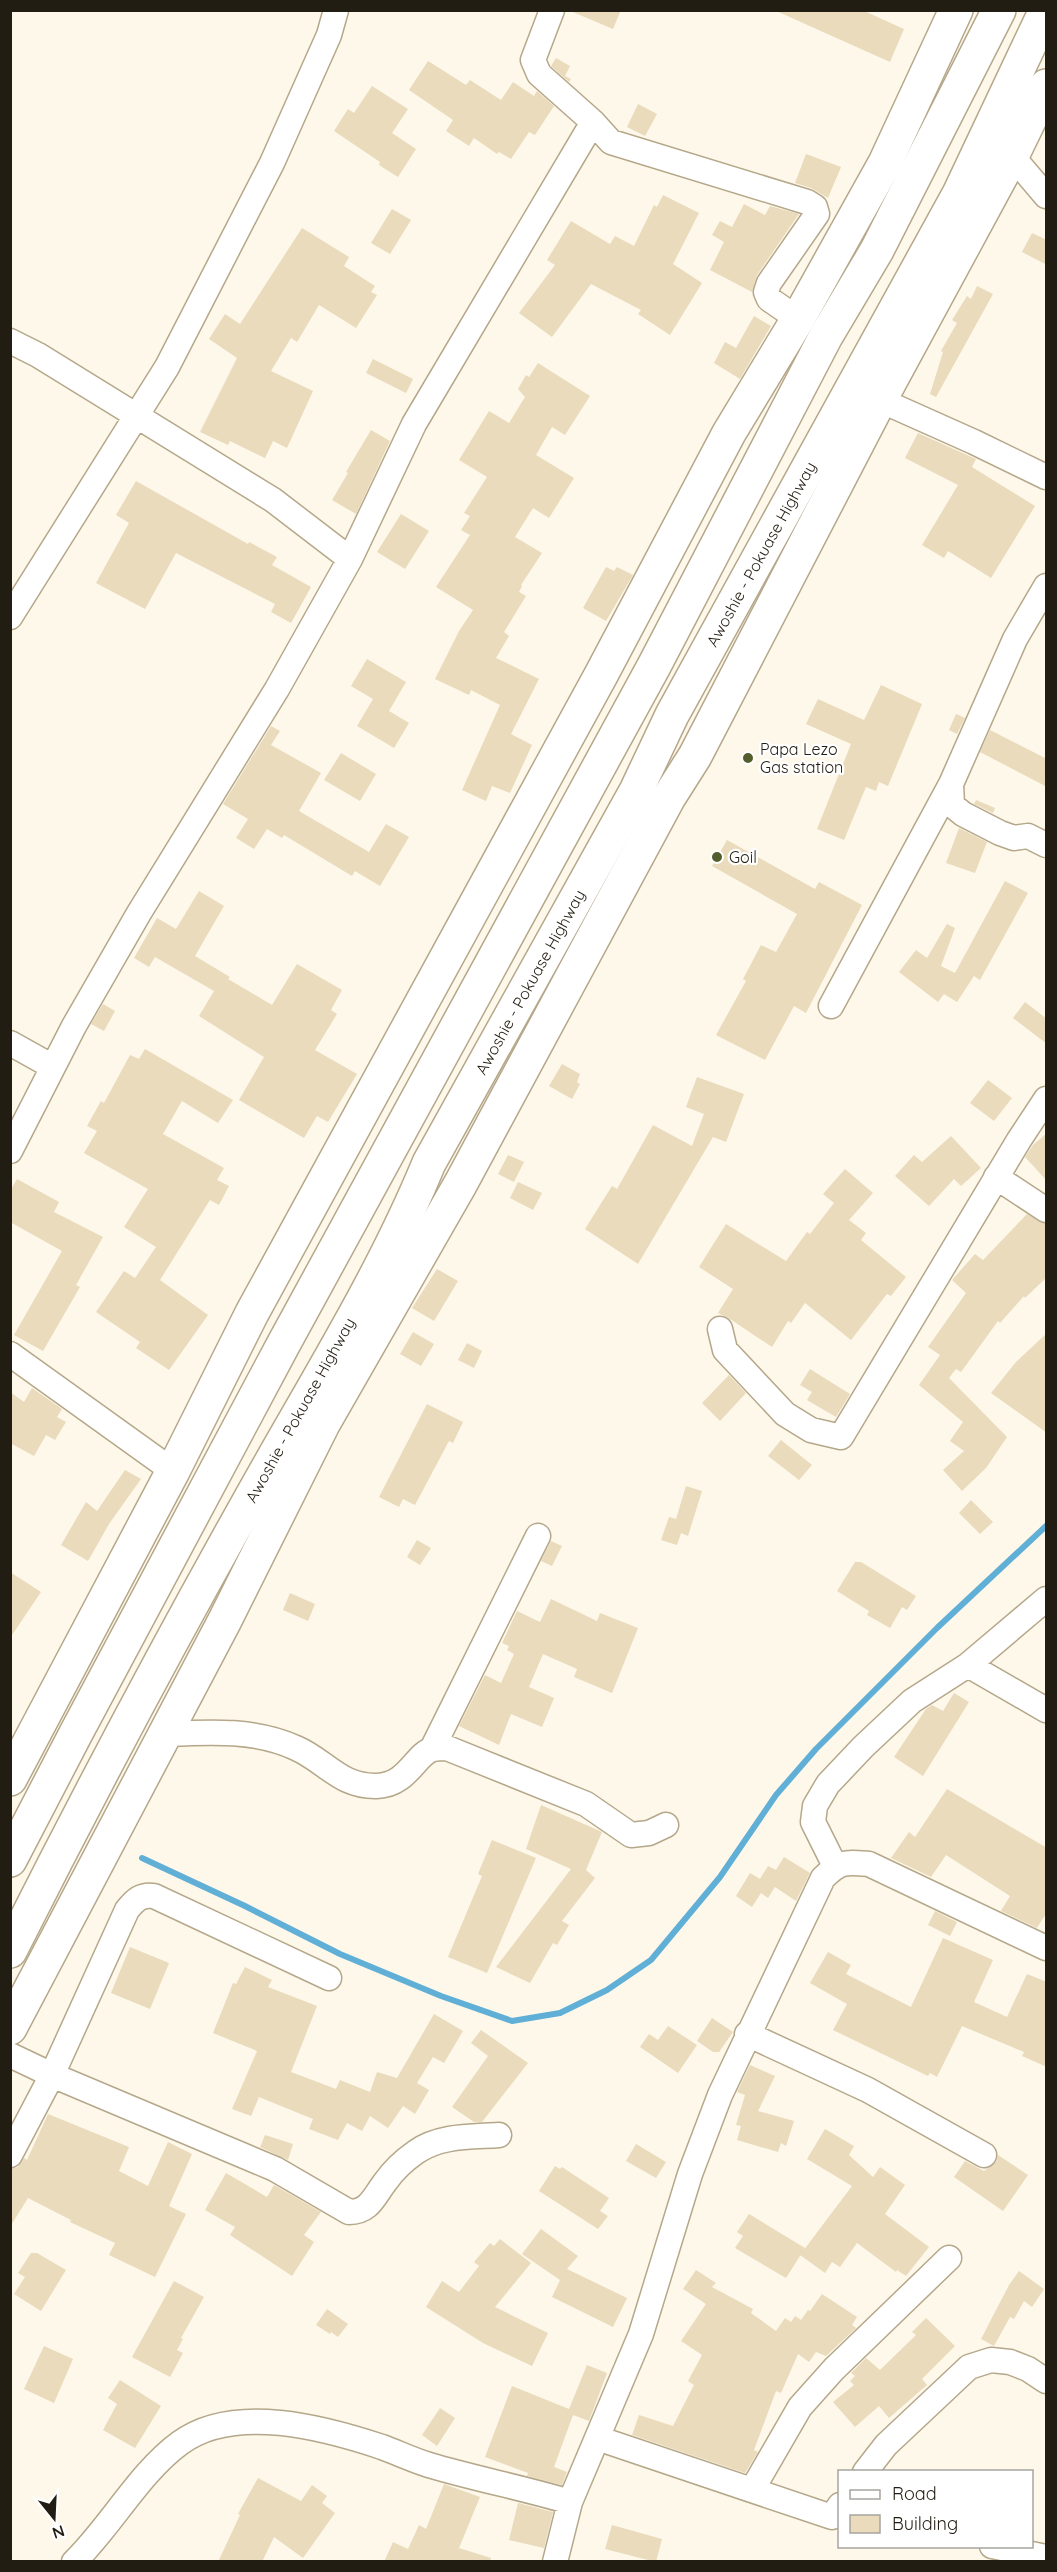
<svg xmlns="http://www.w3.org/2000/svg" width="1057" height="2572" viewBox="0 0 1057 2572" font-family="Quicksand,sans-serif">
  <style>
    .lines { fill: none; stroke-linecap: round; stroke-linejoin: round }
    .stream { stroke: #60afd6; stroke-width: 6 }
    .building { fill: #e9dbbb }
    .street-casing { stroke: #b5a789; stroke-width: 27 }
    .secondary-casing { stroke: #b5a789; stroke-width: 36 }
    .primary-casing { stroke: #b5a789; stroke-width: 36 }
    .street { stroke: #fff; stroke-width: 24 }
    .secondary { stroke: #fff; stroke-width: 33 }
    .primary { stroke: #fff; stroke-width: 33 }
    .poi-dot { fill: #545d2c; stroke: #fff; stroke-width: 2 }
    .labels { text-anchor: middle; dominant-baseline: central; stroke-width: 4.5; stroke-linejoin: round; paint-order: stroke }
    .street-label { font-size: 16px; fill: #221d12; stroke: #fff }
    .poi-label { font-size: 16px; fill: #221d12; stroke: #fff; text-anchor: start }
  </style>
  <rect width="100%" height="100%" fill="#fef8eb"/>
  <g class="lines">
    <path class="stream" d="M142,1858L245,1906L340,1954L441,1996L512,2021L560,2013L607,1990L651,1960L720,1877L776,1795L816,1749L937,1628L1046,1526"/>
  </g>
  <path class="building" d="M568,10H621L613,29Z
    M774,10H862L904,29L890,62Z
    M556,58L570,66L565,76L571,79L569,82L551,66Z
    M428,61L466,85L470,80L501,100L513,82L534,96L537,91L554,106L535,135L529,132L511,159L499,152L497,154L474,138L469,146L446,131L453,120L409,90Z
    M372,86L408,109L392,133L416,149L398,177L379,165L380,162L334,131L348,109L354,113Z
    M638,104L657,114L645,136L627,127Z
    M806,154L841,167L828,198L811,188L795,183Z
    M663,195L699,213L673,264L702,283L670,335L638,314L641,310L591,284L552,337L519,313L555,265L547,260L571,221L610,244L615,236L634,246L654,205L657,207Z
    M744,204L765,215L770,206L799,214L757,275L752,292L710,270L724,242L712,235L720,221L732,227Z
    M392,209L411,220L390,254L371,243Z
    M302,228L349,257L344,266L375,286L371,292L377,295L356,328L319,305L297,342L291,338L271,371L313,391L287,448L273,441L265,458L230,441L228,445L200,432L237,358L209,339L225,314L240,324Z
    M1032,233L1047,240V265L1022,252Z
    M977,286L993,294L936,397L930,394L943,352L941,351L957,323L952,320L967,296L971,299Z
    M754,316L771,326L740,379L714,363L725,342L736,348Z
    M373,359L413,379L406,393L366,373Z
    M538,363L590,396L565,435L552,427L536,455L574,478L549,518L533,508L515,537L542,553L521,585L522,586L519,592L526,596L504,632L509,636L496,658L539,679L511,734L532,745L510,793L492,786L486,801L462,790L500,705L471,690L469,695L435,679L459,631L473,610L436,587L470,535L461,530L470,516L464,513L487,477L459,460L489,411L509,423L525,397L518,389L526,375L529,377Z
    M371,430L390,441L356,514L332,500L348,473L346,472Z
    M918,433L976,459L972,467L1035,506L991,578L948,551L944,558L922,545L958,485L905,458Z
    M136,481L248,544L249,542L277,557L272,565L311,587L291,623L271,612L275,604L176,553L145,609L96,583L129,523L116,515Z
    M401,514L429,531L405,569L377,552Z
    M606,567L614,571L617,567L633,575L606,621L583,608Z
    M367,659L406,682L389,711L409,723L394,748L357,726L373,699L351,686Z
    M881,685L922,704L888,786L879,782L876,791L866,787L844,840L817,829L851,744L806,724L818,699L864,720Z
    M956,714L965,718L957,734L949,730Z
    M271,726L280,731L271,745L321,773L299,811L369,852L386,824L409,837L380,886L355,871L352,876L284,835L282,838L267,829L254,849L236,838L248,819L223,804Z
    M990,730L1047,759V787L980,752Z
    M341,753L376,774L360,801L324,780Z
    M976,800L995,808L993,813L974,804Z
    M959,828L987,842L975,873L946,863Z
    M727,840L815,889L819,882L862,905L806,1013L794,1006L765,1060L716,1035L746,981L743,979L761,945L776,952L797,914L712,866Z
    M1005,881L1028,893L980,980L974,976L957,1002L944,994L938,1002L899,972L916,950L927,958L947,924L955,928L941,966L955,973Z
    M199,891L224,906L195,956L230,977L228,979L272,1005L297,964L342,990L331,1010L337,1014L315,1050L357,1074L328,1122L317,1116L304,1138L239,1100L264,1057L199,1016L214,991L155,957L149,967L134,958L157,918L176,929Z
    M1025,1002L1047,1019V1044L1013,1018Z
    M103,1004L115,1011L104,1031L91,1024Z
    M145,1049L233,1100L218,1123L182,1101L163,1134L224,1168L217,1180L229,1186L219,1205L210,1200L160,1280L208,1315L169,1370L136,1348L140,1342L96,1312L124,1271L135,1278L156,1247L124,1227L148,1189L84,1153L97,1131L87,1126L101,1101L104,1103L130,1055L139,1059Z
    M562,1064L580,1074L577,1082L580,1084L572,1099L549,1086Z
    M697,1077L744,1094L726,1142L713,1137L638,1264L585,1229L612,1186L617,1189L653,1125L692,1146L704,1114L686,1107Z
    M988,1080L1012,1098L994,1121L970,1103Z
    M1047,1133V1181L1025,1157L1033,1145Z
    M951,1136L981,1168L961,1186L954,1179L929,1206L895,1176L914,1155L922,1162Z
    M508,1155L524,1162L514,1182L498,1174Z
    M845,1169L873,1193L849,1220L866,1233L861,1240L906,1277L891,1296L887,1294L851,1340L805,1303L791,1323L788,1321L772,1347L730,1319L718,1313L733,1289L699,1267L726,1224L786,1261L807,1232L810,1234L834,1203L823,1194Z
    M17,1179L59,1202L54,1212L103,1237L76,1285L80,1287L43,1351L14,1335L62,1251L10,1222V1191Z
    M518,1182L542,1193L533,1210L510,1198Z
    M1027,1214L1047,1224V1277L1025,1298L1024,1296L1000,1323L998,1321L961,1372L956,1369L949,1378L1007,1437L986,1468L962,1491L943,1470L964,1451L950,1441L963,1422L919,1385L940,1355L928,1347L966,1293L952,1280L975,1254L983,1260Z
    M437,1269L458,1281L434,1321L412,1308Z
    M413,1332L434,1344L421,1366L400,1354Z
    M1047,1333V1433L991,1393L1016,1362Z
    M467,1343L482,1351L474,1368L458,1360Z
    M810,1369L850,1394L836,1417L807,1400L812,1392L800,1385Z
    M729,1375L746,1393L720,1421L702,1403Z
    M32,1388L62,1409L57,1417L66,1422L55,1440L46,1435L34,1456L10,1443V1392L24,1402Z
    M427,1404L463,1422L453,1443L449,1441L415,1505L403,1499L399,1507L379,1497Z
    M781,1440L812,1465L799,1480L768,1456Z
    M125,1470L141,1479L109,1524L88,1561L61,1545L86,1502L97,1511Z
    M686,1486L702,1491L688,1536L681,1533L677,1545L661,1540L669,1517L676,1519Z
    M971,1500L993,1522L980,1534L959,1513Z
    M417,1540L431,1548L420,1565L407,1557Z
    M551,1541L562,1546L552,1566L541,1561Z
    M855,1562H861L916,1596L907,1610L902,1607L890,1628L867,1615L869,1611L837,1591Z
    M10,1572L41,1592L10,1638Z
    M290,1593L315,1604L308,1621L283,1610Z
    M551,1599L597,1621L600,1613L638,1628L612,1693L574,1677L577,1669L543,1654L529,1687L554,1698L542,1727L511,1714L499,1745L459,1726L485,1675L501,1683L514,1654L507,1650L509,1646L502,1643L517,1611L540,1622Z
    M954,1693L969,1702L923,1776L894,1757L926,1709L932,1705L943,1711Z
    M947,1789L1047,1848V1912L1037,1928L1001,1911L1010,1896L946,1855L931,1877L891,1858L909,1832L915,1837Z
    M541,1805L602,1832L586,1870L595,1878L562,1921L569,1925L557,1945L553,1943L530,1983L496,1967L571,1869L526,1849Z
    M492,1840L536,1858L487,1973L448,1957L482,1876L478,1874Z
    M784,1857L810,1873L796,1901L775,1887L768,1898L761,1893L752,1907L736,1896L750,1873L760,1879L768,1866L776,1870Z
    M935,1911L957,1922L950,1936L928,1925Z
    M943,1938L993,1960L974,2002L1007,2017L1027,1974L1047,1982V2067L1022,2056L1024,2052L962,2026L937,2077L930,2073L928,2076L833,2030L847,2004L810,1983L828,1952L851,1965L846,1974L911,2007Z
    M130,1947L169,1963L150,2009L111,1993Z
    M245,1967L272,1980L268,1987L317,2006L291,2072L336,2089L340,2080L370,2092L377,2072L397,2078L434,2014L463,2031L444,2063L433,2057L417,2083L429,2090L415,2114L403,2106L388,2128L370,2116L362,2131L347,2123L338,2140L309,2129L313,2119L259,2097L251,2116L232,2109L257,2051L213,2033L233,1983L236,1984Z
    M712,2018L733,2032L719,2052H713L697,2041Z
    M668,2026L697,2045L678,2073L640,2047L649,2034L658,2040Z
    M481,2030L528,2063L482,2122H474L452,2107L488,2056L471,2043Z
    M750,2065L775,2076L758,2111L794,2121L786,2146L781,2143L778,2152L737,2140L741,2126L736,2125L745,2095L737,2092Z
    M48,2114L129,2147L119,2171L148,2186L168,2142L192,2154L169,2206L186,2214L155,2277L109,2255L115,2243L70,2222L71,2220L28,2198L10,2227V2169L18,2167L24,2158L27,2160Z
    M825,2129L854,2146L849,2155L873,2177L880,2167L905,2185L885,2214L929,2247L906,2276L897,2270L896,2272L857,2243L840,2267L832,2262L825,2273L800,2255L852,2186L807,2159Z
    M265,2135L293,2144L288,2160L260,2147Z
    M636,2144L666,2162L656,2178L626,2161Z
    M998,2155L1028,2175L1003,2211L954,2177L965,2161L984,2171L996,2162Z
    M555,2166L560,2169L562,2167L609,2198L600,2211L608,2216L598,2229L539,2191Z
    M226,2173L267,2197L274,2185L321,2212L304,2235L314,2242L292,2276L230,2235L235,2227L205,2210Z
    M749,2214L805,2248L786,2278L735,2248L743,2236L737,2232Z
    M541,2229L578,2256L567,2269L627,2298L613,2327L552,2297L560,2280L522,2254Z
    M500,2239L531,2263L495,2307L548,2333L532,2366L483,2343L426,2307L442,2281L459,2292L479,2266L474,2262L490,2243L494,2246Z
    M31,2253H37L66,2270L41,2311L14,2294L25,2277L18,2273Z
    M696,2270L716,2283L712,2287L753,2309L751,2313L776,2331L785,2318L791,2322L795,2316L801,2320L808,2310L810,2311L822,2294L857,2317L852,2325L856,2328L826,2356L816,2352L809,2362L798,2354L781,2393L776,2391L754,2450L758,2452L745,2473L632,2435L639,2415L673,2426L694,2385L688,2381L702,2355L681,2341L706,2304L683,2289Z
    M1019,2271L1044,2289L1032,2307L1024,2301L1014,2319L1010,2317L994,2346L981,2339L1009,2285Z
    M174,2281L204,2297L181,2338L183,2339L177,2350L183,2353L170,2377L132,2357Z
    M327,2309L348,2324L338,2337L331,2332L330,2334L316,2325Z
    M926,2318L955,2346L922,2379L927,2385L889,2418L879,2406L855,2427L833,2402L854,2385L850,2381L855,2376L851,2373L866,2358L880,2370L916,2335L912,2332Z
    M44,2346L73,2359L54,2403L24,2389Z
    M587,2365L607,2373L589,2421L573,2415L554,2467L567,2472L562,2485L527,2476L528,2473L485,2457L512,2386L569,2409Z
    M120,2380L161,2406L135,2448L103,2430L117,2404L108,2398Z
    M440,2408L455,2418L437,2446L422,2435Z
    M258,2478L301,2501L312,2485L327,2496L322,2503L335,2513L303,2558L274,2537L262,2562H218L240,2515L238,2514Z
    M444,2484L480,2497L459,2548L491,2558L490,2562H384L393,2542L408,2549L419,2525L426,2529Z
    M518,2503L553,2512L544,2548L509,2540Z
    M612,2525L662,2539L656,2562L605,2549Z"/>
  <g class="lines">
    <g class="street-casing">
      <path id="street" d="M552,10L533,60L539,74L593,122L611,142L807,202L815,207L817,214L769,283L766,292L769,299L798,319
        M1012,156L1046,196
        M10,341L38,355L273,500L350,559
        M880,400L974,442L1046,477
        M10,617L167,367L272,163L329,35L336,10
        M951,784L952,805L963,814L1000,833L1014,838L1028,836L1046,845
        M831,1006L951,784L1015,639L1046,586
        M10,1043L53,1067
        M10,1151L74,1026L139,913L277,689L350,559L414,424L593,122
        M996,1177L1046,1210
        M720,1329L725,1350L785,1414L811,1430L841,1437L1019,1140L1046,1099
        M10,1354L173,1471
        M968,1665L1046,1710
        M165,1734C208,1732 256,1729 296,1748C326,1761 340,1787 377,1786C408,1785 415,1754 433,1749C437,1748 443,1748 447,1748L586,1804L631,1835L649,1833L666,1825
        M432,1749L538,1536
        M835,1866L813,1822L815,1806L828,1784L863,1747L912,1701L968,1665L1046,1599
        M747,2034L868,2090L984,2155
        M10,2055L52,2075L275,2169L349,2212C370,2212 374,2196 386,2181C393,2171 406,2159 416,2152C440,2135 472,2137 499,2135
        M10,2155L52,2075L127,1910C135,1900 141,1894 154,1896L329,1978
        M597,2438L832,2517L840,2505
        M865,2472L886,2445L969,2367L991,2360L1010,2362L1028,2369L1046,2381
        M752,2490L800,2407L834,2369L949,2258
        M992,2546L1046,2557
        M74,2562C111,2526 139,2473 180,2443C234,2403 325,2428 382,2447C398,2453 413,2460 429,2465C476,2479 524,2488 570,2502
        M555,2562L570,2502L641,2334L690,2174L720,2095L823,1878C840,1861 845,1862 869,1864L1046,1948"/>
    </g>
    <g class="secondary-casing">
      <path id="secondary" d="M10,1779L173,1471L252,1313L601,675L729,433L798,319L885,163L956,10
        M10,2028L224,1622L323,1424L461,1183L669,797L695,756L880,400L1012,156L1046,86"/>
    </g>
    <g class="primary-casing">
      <path id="primary" d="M10,1860L75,1735L283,1345L654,666L826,336L877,250L999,10
        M10,1951C86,1800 165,1651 248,1503C310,1391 380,1282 429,1163L636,791L672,715L959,194L1046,10"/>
    </g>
    <use href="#street" class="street"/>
    <use href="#secondary" class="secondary"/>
    <use href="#primary" class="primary"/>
  </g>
  <g class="poi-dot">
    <circle cx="748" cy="758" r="6"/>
    <circle cx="717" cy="857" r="6"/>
  </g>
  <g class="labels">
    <g class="street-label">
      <text transform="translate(761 554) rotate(-61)">Awoshie - Pokuase Highway</text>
      <text transform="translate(530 982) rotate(-61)">Awoshie - Pokuase Highway</text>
      <text transform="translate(300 1410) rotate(-61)">Awoshie - Pokuase Highway</text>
    </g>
    <g class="poi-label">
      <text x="760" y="749">Papa Lezo<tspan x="760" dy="18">Gas station</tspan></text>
      <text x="729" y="857">Goil</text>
    </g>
  </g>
  <rect width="1057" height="2572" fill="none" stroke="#221d12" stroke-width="24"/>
  <rect x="838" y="2470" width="195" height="78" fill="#ffffff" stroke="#a7a5a0" stroke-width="1.5"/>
  <rect x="850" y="2490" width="30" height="9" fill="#ffffff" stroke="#a7a5a0" stroke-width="1.5"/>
  <text x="892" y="2500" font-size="18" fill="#221d12">Road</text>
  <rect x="850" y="2515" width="30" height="18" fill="#e9dbbb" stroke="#a7a5a0" stroke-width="1.5"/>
  <text x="892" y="2530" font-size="18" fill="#221d12">Building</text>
  <g transform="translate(54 2518) rotate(162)" stroke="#ffffff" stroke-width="4.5" paint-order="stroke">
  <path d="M0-4.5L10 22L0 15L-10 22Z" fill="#221d12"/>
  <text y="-9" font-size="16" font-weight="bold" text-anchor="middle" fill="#221d12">N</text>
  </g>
</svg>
